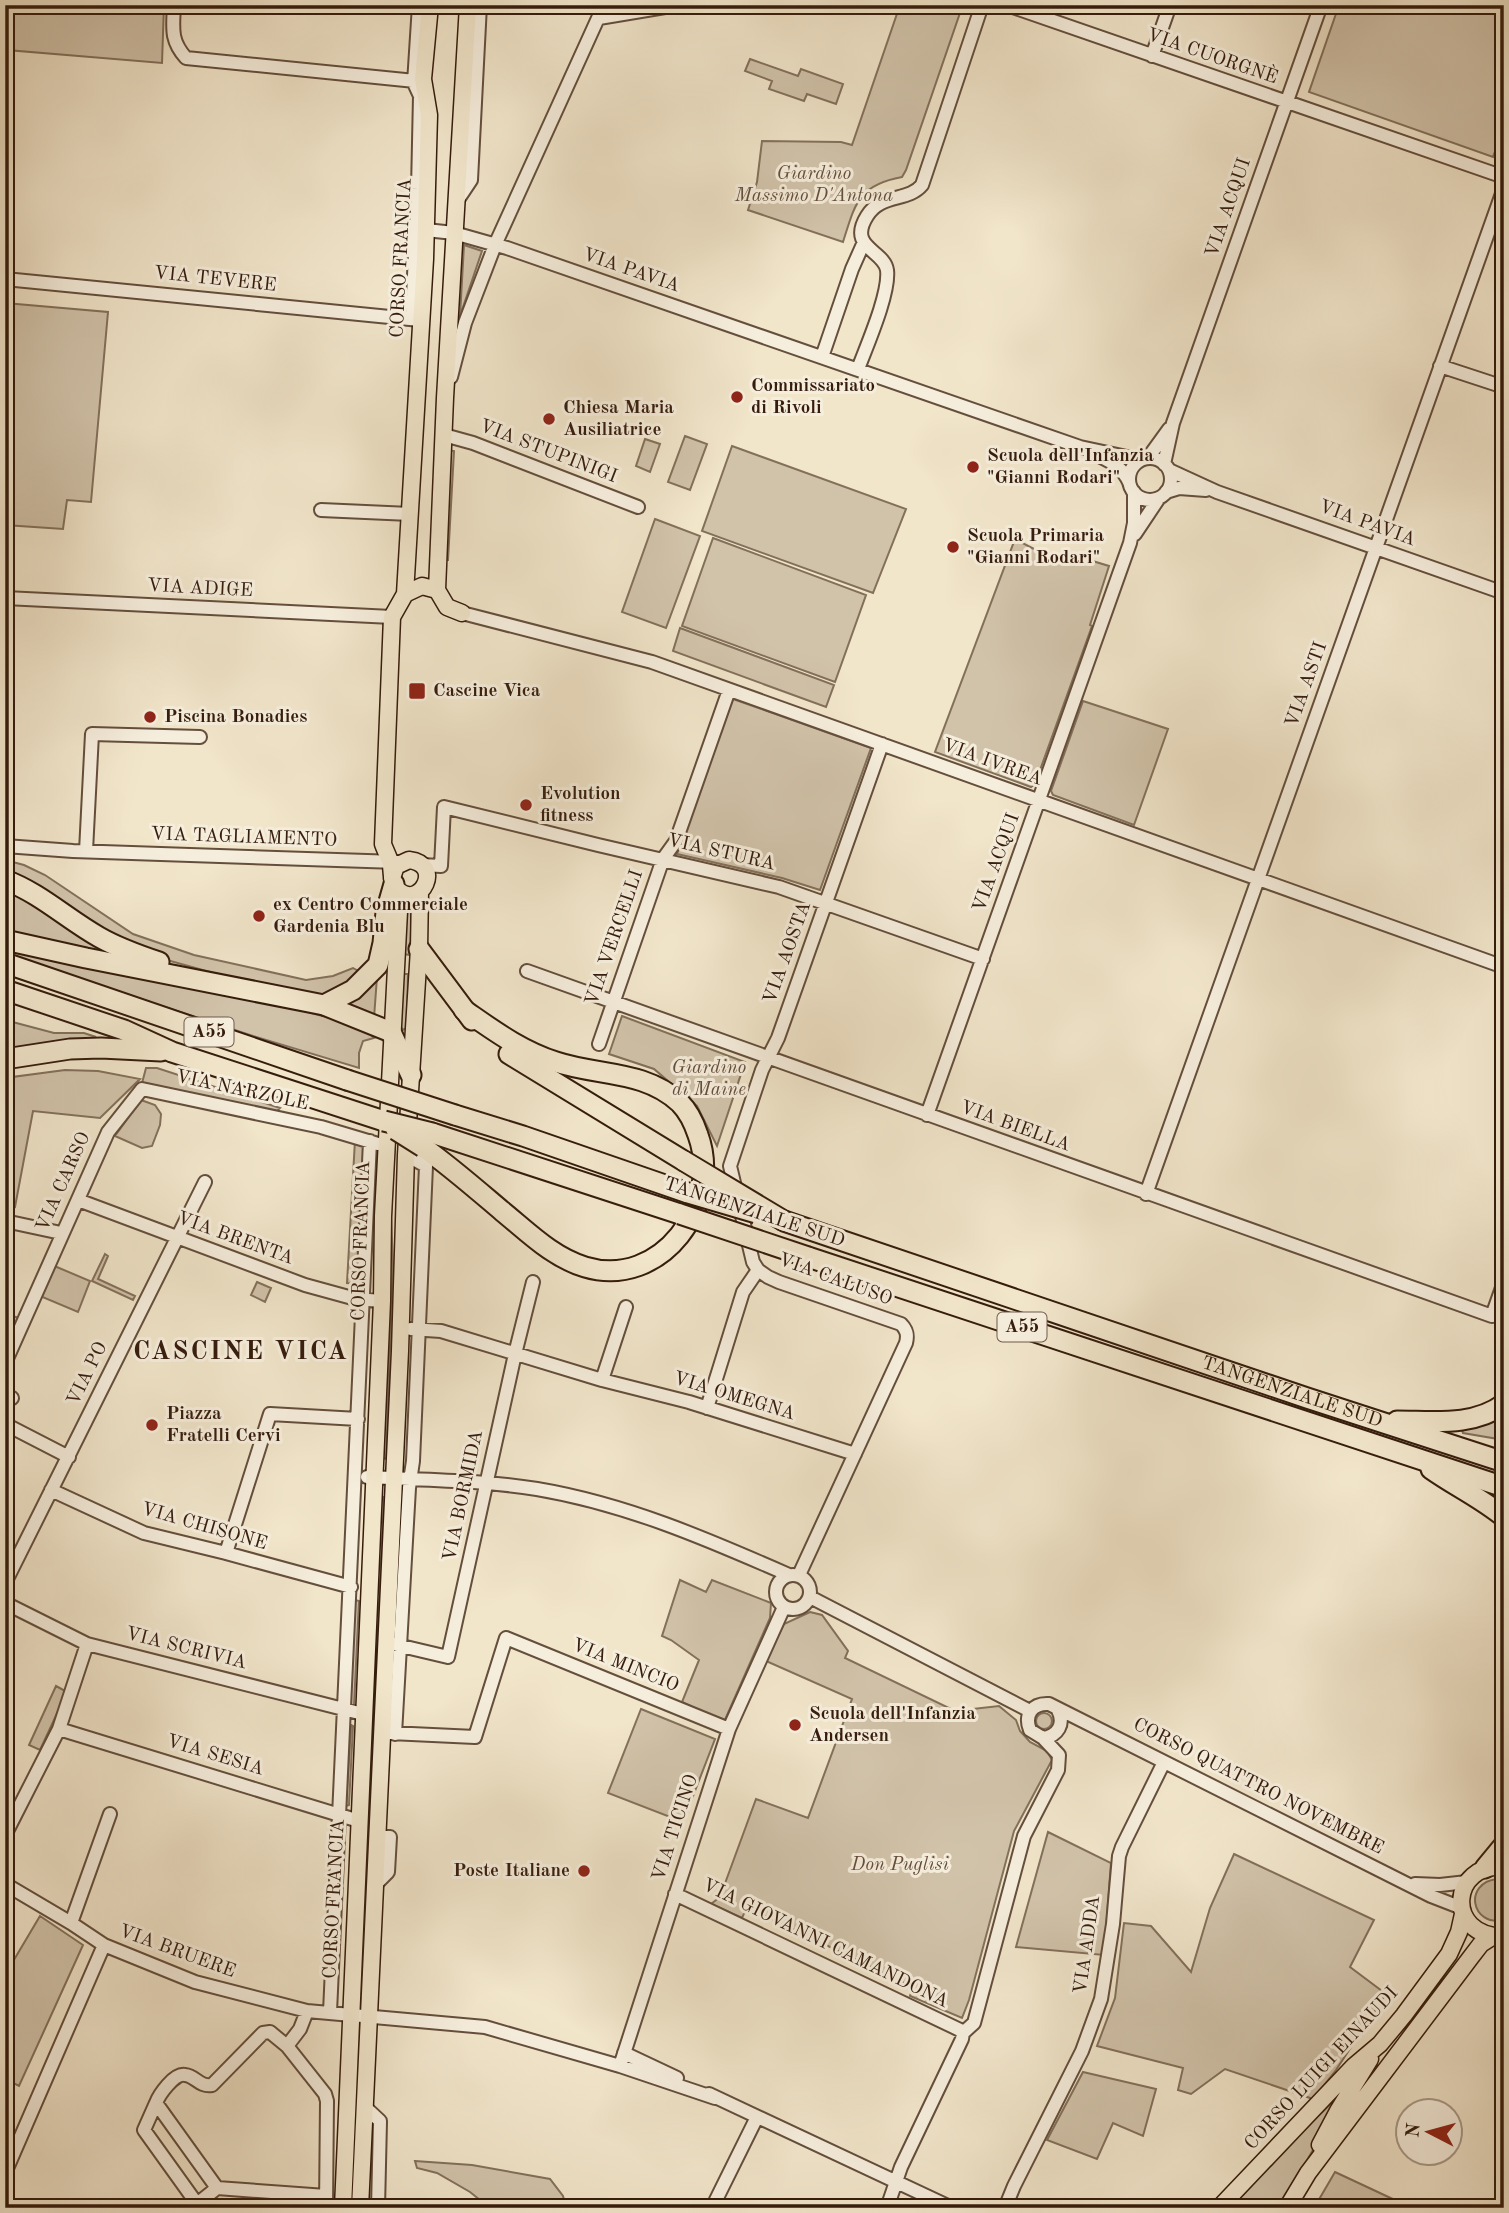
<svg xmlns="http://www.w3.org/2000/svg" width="1509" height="2213" viewBox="0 0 1509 2213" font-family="'Old Standard TT',serif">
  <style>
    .green { fill: #d1c3aa; stroke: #83705b; stroke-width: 2 }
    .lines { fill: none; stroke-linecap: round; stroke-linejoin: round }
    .minor-casing { stroke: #644e3c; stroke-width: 16 }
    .major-casing { stroke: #351c0c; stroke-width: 19 }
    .highway-casing { stroke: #351c0c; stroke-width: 23 }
    .minor { stroke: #f6eedd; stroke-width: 12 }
    .major { stroke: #f1e5ca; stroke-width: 16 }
    .highway { stroke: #f1e5ca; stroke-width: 19 }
    .highway-bridge-casing { stroke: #351c0c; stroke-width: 23; stroke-linecap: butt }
    .highway-bridge { stroke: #f1e5ca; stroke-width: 19 }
    .poi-dot { fill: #8f2418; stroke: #f6eedd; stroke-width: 2.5 }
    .labels { text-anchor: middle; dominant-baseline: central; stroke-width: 6; stroke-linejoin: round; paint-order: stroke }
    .shield { fill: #f6eedd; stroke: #6f5b4b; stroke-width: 2 }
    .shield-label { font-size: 18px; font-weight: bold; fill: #351c0c }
    .street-label { font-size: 19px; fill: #351c0c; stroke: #f6eedd }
    .park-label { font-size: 19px; font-style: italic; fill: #644e3b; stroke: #f6eedd }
    .poi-label { font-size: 19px; font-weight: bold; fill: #351c0c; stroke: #f6eedd; text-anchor: start }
    .district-label { font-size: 26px; font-weight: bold; letter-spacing: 2px; fill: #351c0c; stroke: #f6eedd }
  </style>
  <rect width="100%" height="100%" fill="#f1e5ca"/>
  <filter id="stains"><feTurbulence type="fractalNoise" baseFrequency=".00286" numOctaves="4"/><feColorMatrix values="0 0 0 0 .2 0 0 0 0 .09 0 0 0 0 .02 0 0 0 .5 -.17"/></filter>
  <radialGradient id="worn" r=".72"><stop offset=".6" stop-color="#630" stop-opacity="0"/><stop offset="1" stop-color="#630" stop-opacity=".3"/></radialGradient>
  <path class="green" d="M12,5H164L162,63L7,50Z
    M900,5H957L962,7L906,170L902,177C858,185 855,204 843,242L748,210L757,182L762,141L841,142L852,145Z
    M1339,5H1504V126L1493,157L1309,92Z
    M750,59L798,76L801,69L843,84L836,104L807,94L804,101L769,89L772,81L745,71Z
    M464,245L482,251L460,316Z
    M5,303L108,312L91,502L67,500L63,529L5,525Z
    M685,436L707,444L690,490L668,482Z
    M645,439L660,444L650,472L636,466Z
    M732,446L906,509L873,593L702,531Z
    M447,450L454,451L448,560H443Z
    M655,519L700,536L666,628L622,612Z
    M713,538L866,595L835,682L682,626Z
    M1015,539L1034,549L1073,561L1076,556L1109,566L1090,625L1092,626L1035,784L1031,787L935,752Z
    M680,628L834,685L826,707L673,651Z
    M733,699L871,748L820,890L782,878L677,854Z
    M1083,701L1168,729L1134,825L1053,795L1051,791Z
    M5,860L24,865L45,875L133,934L194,955L306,980L333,976L353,968L362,973L330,995L307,999L156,957L123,943L5,875Z
    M5,891L19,894L107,950L109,954L5,932Z
    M405,906H412L410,955L403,954Z
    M5,948L274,1003L356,1025L369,1032L374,1038L363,1041L359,1053V1068L253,1036L5,954Z
    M404,974H408L407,1028L403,1030L400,1025L402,977Z
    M377,977L374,1018L348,1008L347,1003Z
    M622,1016L745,1062L717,1146L697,1106L654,1069L609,1054Z
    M5,1020L54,1033H84L96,1037L5,1052Z
    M146,1068H157L280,1108L275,1113L141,1087Z
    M65,1070L98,1071L140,1079L100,1118L33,1111L15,1207L5,1205V1078Z
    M398,1074L391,1218L393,1264L386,1459L383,1458L390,1265L388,1217Z
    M141,1100L155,1105L161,1114L160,1125L152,1146L142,1148L115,1136Z
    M355,1140L366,1142L358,1284L347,1283Z
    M105,1254L108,1256L98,1279L135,1296L133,1300L92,1281Z
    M52,1265L90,1281L78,1312L40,1296Z
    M257,1282L271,1288L265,1302L251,1295Z
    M5,1314L19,1318L6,1347H5Z
    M1504,1416V1440L1463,1433L1462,1430L1485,1425Z
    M381,1497H384L362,1996H358Z
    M680,1580L706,1592L712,1580L771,1603L770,1618L724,1722L682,1702L699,1660L671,1640L662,1636Z
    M355,1600L359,1601L354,1706H349Z
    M810,1612L822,1615L848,1651L845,1658L955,1711L999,1706L1016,1720L1020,1731L1030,1742L1047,1751L1052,1760L1014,1831L969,2000L962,2018L910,1996L913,1987L747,1907L742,1918L711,1904L720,1897L756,1799L808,1818L852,1699L766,1661L784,1624Z
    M56,1686L67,1692L40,1750L29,1745Z
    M641,1709L715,1739L683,1822L608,1793Z
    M1036 1721a8 8 0 1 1 16 0a8 8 0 1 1-16 0Z
    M351,1725L353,1726L349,1805L346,1806Z
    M1048,1832L1111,1863L1104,1955L1016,1947Z
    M1234,1854L1374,1920L1350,1967L1386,1994L1336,2070L1313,2099L1225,2069L1191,2094L1178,2090L1183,2068L1097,2046L1115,1998L1124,1923L1151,1926L1191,1972L1210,1908Z
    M1497,1879L1504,1880V1920C1471,1927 1463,1883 1497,1879Z
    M40,1916L83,1945L19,2086L5,2079V1975Z
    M362,2029L354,2208H350L357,2030Z
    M1083,2072L1156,2089L1143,2136L1113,2123L1097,2159L1047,2140Z
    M1344,2091L1314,2148L1280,2208H1223Z
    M415,2161L472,2165L550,2179L563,2196L566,2208H490L470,2192L437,2173L417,2168Z
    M1335,2172L1412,2208H1314Z"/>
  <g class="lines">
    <g class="minor-casing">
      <path id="minor" d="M174,5C173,28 170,40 186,58L415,81
        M1007,5L1504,177
        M599,18L677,5
        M1152,56L1170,5
        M457,201L471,180L480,5
        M426,230L454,233L507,248L1080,447L1141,460
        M5,279L420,320
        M412,319L418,189L420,96L414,83L419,5
        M822,357L852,269L864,242
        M1440,366L1504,387
        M858,369C867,345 890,293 887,270C884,250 847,248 867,216C881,193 908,202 922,185L982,5
        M451,377L465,323L495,245L604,5
        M444,435L473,443L638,507
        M1101,457C1114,463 1123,469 1129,482
        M1148,458L1169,429
        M1129 479a21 21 0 1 1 42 0a21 21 0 1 1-42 0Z
        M1164,464L1173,423L1321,5
        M1169,470L1217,492L1504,593
        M1166,492L1179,488L1206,490
        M321,510L410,514
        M1135,534L1159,498
        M5,598L392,617
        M462,613L652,662L1504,967
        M5,846L73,851L397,862
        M86,851L92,734L200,737
        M421,865L441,866L444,807L598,845L779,887L983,959
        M527,971L1492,1316L1504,1282
        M599,1044L663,859L676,841L729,690
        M927,1115L1130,543L1134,523V492
        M1146,1194L1504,188
        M78,1200L305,1285L356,1299L382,1301
        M5,1221L61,1233
        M411,1329L441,1331L602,1380L689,1402L855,1454
        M5,1363L108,1132L142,1089L321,1127L378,1144
        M602,1380L626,1307
        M5,1397L12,1398
        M707,1408L743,1292L758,1270
        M5,1424L69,1457
        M367,1477C423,1480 481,1480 537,1489C626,1504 707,1539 789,1575
        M51,1490L144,1533L226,1553L351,1587
        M226,1553L270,1414L358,1419
        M776 1592a17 17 0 1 1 34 0a17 17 0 1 1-34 0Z
        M799,1575L906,1343C908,1335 907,1330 901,1324L779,1282L768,1277L758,1270L753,1262L730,1166L762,1070L778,1038L882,744
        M5,1583L205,1182
        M810,1597L1030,1711
        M5,1603L87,1644L363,1714
        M393,1644L448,1657L515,1354L533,1282
        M1058,1710C1065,1724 1058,1736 1043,1738L1030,1730C1024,1715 1032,1703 1049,1704L1431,1896L1462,1908
        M59,1729L359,1821
        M390,1733L475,1737L506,1638L729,1729
        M395,1734L409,1488L413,1461L426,1166L406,1155
        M5,1835L59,1729L87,1644
        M5,1884L71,1923L104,1945L195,1982L307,2011L485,2027L620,2066L715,2098
        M1415,1884L1440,1885L1467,1882
        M375,1885L388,1872L390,1837H377
        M675,1894L960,2030L963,2033
        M71,1923L110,1814
        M330,2012L370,1141
        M963,2033L974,2023L1024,1836L1058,1770L1059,1755L1043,1738
        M287,2046L300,2029L307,2011
        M624,2053L677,2078
        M620,2066L729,1729L784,1607
        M709,2094L952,2208
        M156,2103L144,2130L200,2208
        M365,2107L380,2121L378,2208
        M5,2173L104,1945
        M217,2188L156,2103C159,2095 174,2073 185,2075C196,2076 199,2087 212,2085L263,2033L270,2032L287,2046L325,2094L327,2101L326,2208
        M197,2204L217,2188L326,2196
        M712,2208L757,2117
        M887,2208L901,2167L962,2039L963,2033
        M1005,2208L1014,2186L1082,2051L1101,1999L1113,1924L1119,1856L1122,1847L1164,1762"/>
    </g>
    <g class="major-casing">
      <path id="major" d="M437,590L445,398L468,5
        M405,594L425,259L429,115L423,79L430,5
        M392,878L396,866L409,860C444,864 421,909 399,891C391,884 392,874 391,865C389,857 385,850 383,844L392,617L405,594L422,586L437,590L447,607L462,613
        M1504,1867C1451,1862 1443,1936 1504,1937
        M1320,2145L1338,2111L1370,2059
        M343,2208L382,1301L383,1216L400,892
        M360,2208L400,1351L406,1155L419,949L420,891
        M1219,2208L1354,2066L1380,2044L1404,2015L1449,1954L1459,1932L1463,1914
        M1287,2208L1308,2173L1471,1957L1481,1944L1492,1937"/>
    </g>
    <g class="highway-casing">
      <g id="highway">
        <path d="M5,880C40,893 67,919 99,937C118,948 138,955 159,962"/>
        <path d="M5,940L86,958L324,1005L391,1032L411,1075"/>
        <path d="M419,949L472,1020"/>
        <path d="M5,963L347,1080"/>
        <path d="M5,990L124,1030L172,1052L384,1121"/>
        <path d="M324,1005L353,990L378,965L383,943L386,912L394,884"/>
        <path d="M509,1054L684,1161"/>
        <path d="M5,1059L70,1049L101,1048L161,1051"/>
        <path d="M455,1115L523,1136L688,1193"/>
        <path d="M432,1133L680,1214"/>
        <path d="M423,1147C451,1167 476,1189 502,1211C528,1232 552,1257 585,1267C661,1290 723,1204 698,1135C694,1123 689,1112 680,1103C645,1070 598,1076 556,1062C521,1051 493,1030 464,1010"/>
        <path id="s1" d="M784,1221L1307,1398L1504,1462"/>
        <path d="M808,1257L1504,1487"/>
        <path d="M1397,1421C1433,1421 1473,1427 1504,1404"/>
        <path d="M1431,1469C1455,1486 1481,1498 1504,1517"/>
        <path d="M1485,1868L1504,1845"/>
      </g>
    </g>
    <use href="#minor" class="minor"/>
    <use href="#major" class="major"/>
    <use href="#highway" class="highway"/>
    <g class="highway-bridge-casing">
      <path id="highway-bridge" d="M347,1080L455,1115
        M384,1121L432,1133
        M396,1130L423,1147
        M684,1161L784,1221
        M688,1193L756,1213
        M680,1214L808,1257"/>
    </g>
    <use href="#highway-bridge" class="highway-bridge"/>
  </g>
  <g class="poi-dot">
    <circle cx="737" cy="397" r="7"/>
    <circle cx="549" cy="419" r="7"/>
    <circle cx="973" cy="467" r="7"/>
    <circle cx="953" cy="547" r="7"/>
    <rect x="408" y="682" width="18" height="18" rx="3.5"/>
    <circle cx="150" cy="717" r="7"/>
    <circle cx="526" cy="805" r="7"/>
    <circle cx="259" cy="916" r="7"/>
    <circle cx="152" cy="1425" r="7"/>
    <circle cx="795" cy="1725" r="7"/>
    <circle cx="584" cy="1871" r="7"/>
  </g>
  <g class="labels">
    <g class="shield">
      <rect x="184.5" y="1017.5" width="49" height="29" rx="5"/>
      <rect x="997.5" y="1312.5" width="49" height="29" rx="5"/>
    </g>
    <g class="shield-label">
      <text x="209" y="1032">A55</text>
      <text x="1022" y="1327">A55</text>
    </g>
    <g class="street-label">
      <text transform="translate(1212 57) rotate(19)">VIA CUORGNÈ</text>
      <text transform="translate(1229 208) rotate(-71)">VIA ACQUI</text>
      <text transform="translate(402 258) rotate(-87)">CORSO FRANCIA</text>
      <text transform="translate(631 271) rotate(19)">VIA PAVIA</text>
      <text transform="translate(215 280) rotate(6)">VIA TEVERE</text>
      <text transform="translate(548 452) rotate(21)">VIA STUPINIGI</text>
      <text transform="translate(1367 524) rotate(20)">VIA PAVIA</text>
      <text transform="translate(200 589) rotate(3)">VIA ADIGE</text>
      <text transform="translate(1307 685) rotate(-70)">VIA ASTI</text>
      <text transform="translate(992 763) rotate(20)">VIA IVREA</text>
      <text transform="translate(244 838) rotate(2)">VIA TAGLIAMENTO</text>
      <text transform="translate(721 853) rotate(13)">VIA STURA</text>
      <text transform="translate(997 863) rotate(-70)">VIA ACQUI</text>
      <text transform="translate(615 938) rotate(-71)">VIA VERCELLI</text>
      <text transform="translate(788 953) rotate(-70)">VIA AOSTA</text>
      <text transform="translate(242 1091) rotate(12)">VIA NARZOLE</text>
      <text transform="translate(1015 1127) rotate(20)">VIA BIELLA</text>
      <text transform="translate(64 1182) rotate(-66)">VIA CARSO</text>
      <text transform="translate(754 1213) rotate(18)">TANGENZIALE SUD</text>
      <text transform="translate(235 1239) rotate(20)">VIA BRENTA</text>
      <text transform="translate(362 1241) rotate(-88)">CORSO FRANCIA</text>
      <text transform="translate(835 1280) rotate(20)">VIA CALUSO</text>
      <text transform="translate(88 1374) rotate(-64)">VIA PO</text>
      <text stroke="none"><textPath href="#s1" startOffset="536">TANGENZIALE SUD</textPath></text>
      <text transform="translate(734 1397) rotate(17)">VIA OMEGNA</text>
      <text transform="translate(464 1496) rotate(-78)">VIA BORMIDA</text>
      <text transform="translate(204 1527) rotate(16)">VIA CHISONE</text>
      <text transform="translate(186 1649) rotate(14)">VIA SCRIVIA</text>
      <text transform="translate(625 1666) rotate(22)">VIA MINCIO</text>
      <text transform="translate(215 1756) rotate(17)">VIA SESIA</text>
      <text transform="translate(1258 1787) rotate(27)">CORSO QUATTRO NOVEMBRE</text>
      <text transform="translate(676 1828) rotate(-72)">VIA TICINO</text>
      <text transform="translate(335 1899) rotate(-87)">CORSO FRANCIA</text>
      <text transform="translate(825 1944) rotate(26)">VIA GIOVANNI CAMANDONA</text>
      <text transform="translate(1088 1945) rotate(-82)">VIA ADDA</text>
      <text transform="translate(177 1952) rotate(20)">VIA BRUERE</text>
      <text transform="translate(1322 2069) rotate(-47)">CORSO LUIGI EINAUDI</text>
    </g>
    <g class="park-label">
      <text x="814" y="174">Giardino<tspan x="814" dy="22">Massimo D'Antona</tspan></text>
      <text x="709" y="1068">Giardino<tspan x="709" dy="22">di Maine</tspan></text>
      <text x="900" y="1865">Don Puglisi</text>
    </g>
    <g class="poi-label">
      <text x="751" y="386">Commissariato<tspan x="751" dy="22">di Rivoli</tspan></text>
      <text x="563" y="408">Chiesa Maria<tspan x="563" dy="22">Ausiliatrice</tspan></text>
      <text x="987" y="456">Scuola dell'Infanzia<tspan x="987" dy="22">"Gianni Rodari"</tspan></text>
      <text x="967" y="536">Scuola Primaria<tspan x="967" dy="22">"Gianni Rodari"</tspan></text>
      <text x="433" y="691">Cascine Vica</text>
      <text x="164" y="717">Piscina Bonadies</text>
      <text x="540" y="794">Evolution<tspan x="540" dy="22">fitness</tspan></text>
      <text x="273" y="905">ex Centro Commerciale<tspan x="273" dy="22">Gardenia Blu</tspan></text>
      <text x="166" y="1414">Piazza<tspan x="166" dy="22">Fratelli Cervi</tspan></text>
      <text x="809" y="1714">Scuola dell'Infanzia<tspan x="809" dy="22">Andersen</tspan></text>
      <text x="570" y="1871" text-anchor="end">Poste Italiane</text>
    </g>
    <g class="district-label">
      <text x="241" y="1352">CASCINE VICA</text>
    </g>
  </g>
  <rect width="1509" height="2213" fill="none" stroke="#f1e5ca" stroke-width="28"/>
  <rect x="7" y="7" width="1495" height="2199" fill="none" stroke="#351c0c" stroke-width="3.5"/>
  <rect x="14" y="14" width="1481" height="2185" fill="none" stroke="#351c0c" stroke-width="2"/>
  <g transform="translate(1429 2132) rotate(276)"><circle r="33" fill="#f6eedd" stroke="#a99a89" stroke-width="2"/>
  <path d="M0-5L12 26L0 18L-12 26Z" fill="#8f2418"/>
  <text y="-10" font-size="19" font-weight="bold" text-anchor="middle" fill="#351c0c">N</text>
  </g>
  <rect width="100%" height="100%" filter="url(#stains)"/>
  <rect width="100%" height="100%" fill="url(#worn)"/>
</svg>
